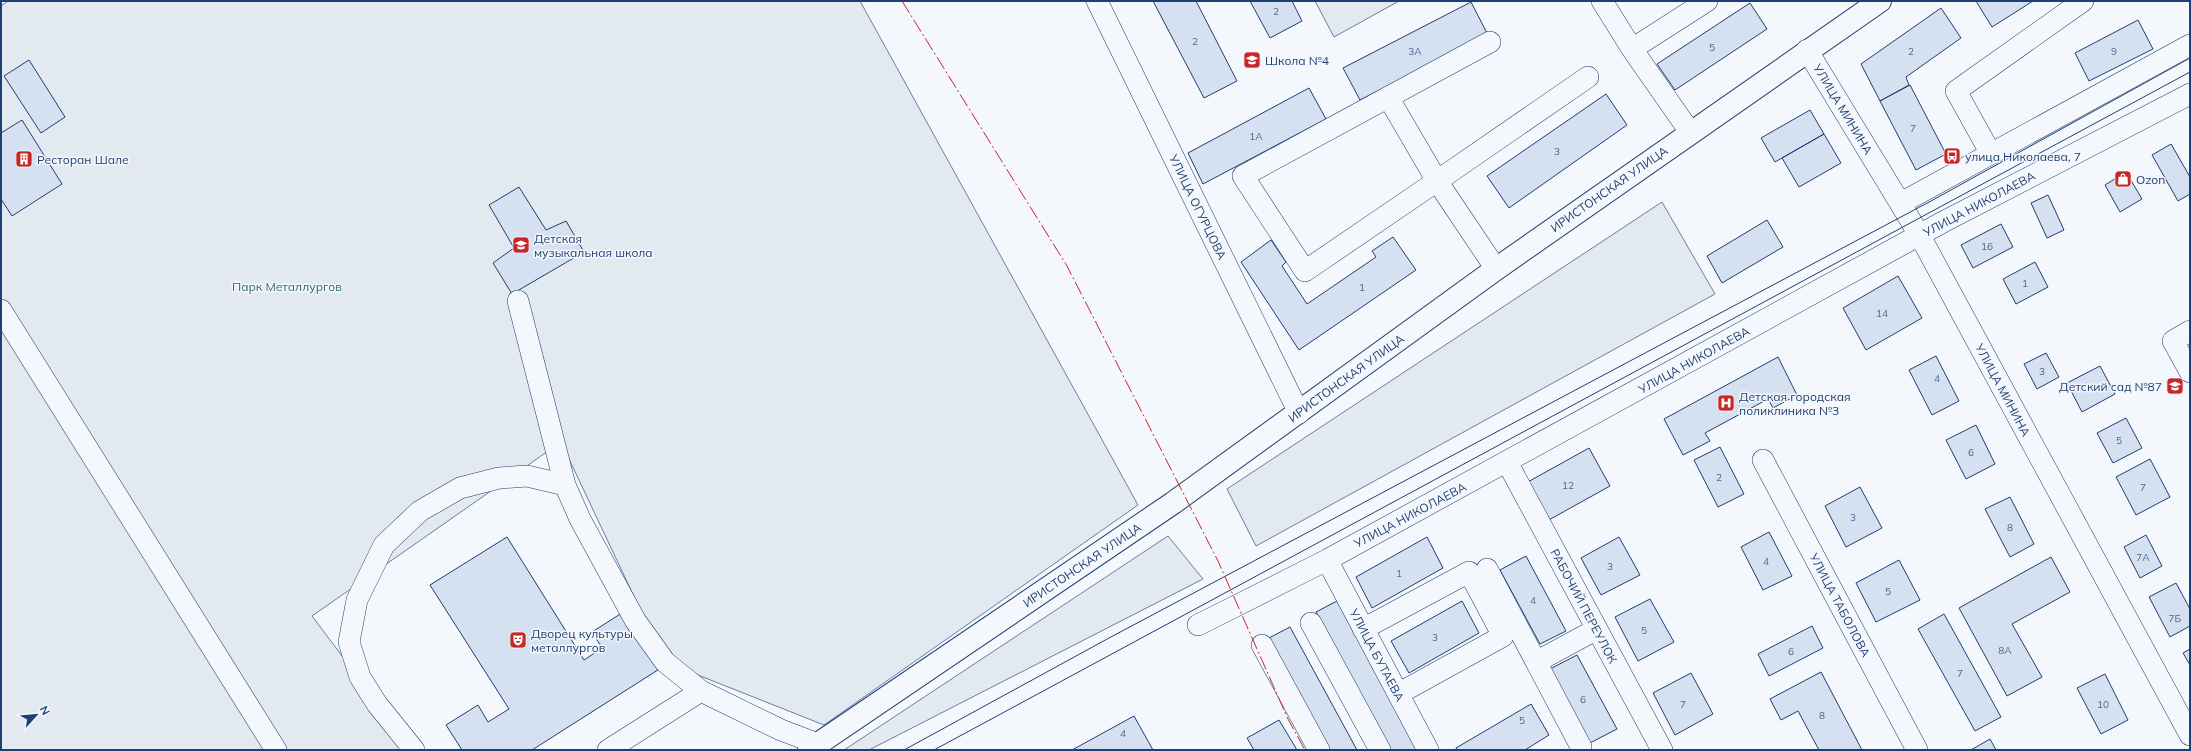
<svg xmlns="http://www.w3.org/2000/svg" width="2191" height="751" viewBox="0 0 2191 751" font-family="Mulish,sans-serif">
  <style>
    .green { fill: #e3e9f0; stroke: #687fa3 }
    .building { fill: #d5e0f0; stroke: #1d3f73 }
    .lines { fill: none; stroke-linecap: round; stroke-linejoin: round }
    .minor-casing { stroke: #1d3f73; stroke-width: 22 }
    .major-casing { stroke: #1d3f73; stroke-width: 24 }
    .minor { stroke: #f4f7fb; stroke-width: 21 }
    .major { stroke: #f4f7fb; stroke-width: 22 }
    .tram { stroke: #1d3f73; stroke-width: 1 }
    .power { stroke: #c62828; stroke-width: 1; stroke-dasharray: 14 3 2 3; stroke-linecap: butt }
    .labels { text-anchor: middle; dominant-baseline: central; stroke-width: 3; stroke-linejoin: round; paint-order: stroke }
    .number-label { font-size: 10px; fill: #4b6792 }
    .poi-label { font-size: 12px; fill: #1d3f73; stroke: #f4f7fb; text-anchor: start }
    .street-label { font-size: 12px; fill: #1d3f73; stroke: #f4f7fb }
    .park-label { font-size: 12px; fill: #2c6c60; stroke: #f4f7fb }
  </style>
  <rect width="100%" height="100%" fill="#f4f7fb"/>
  <path class="green" d="M8,1H860L1138,505L824,725L665,662L561,442L312,616L413,750H1V6Z
    M1315,1H1399L1334,37Z
    M1662,202L1715,294L1256,546L1227,489Z
    M1168,536L1203,579L869,750H844Z"/>
  <path class="building" d="M1153,1H1196L1237,81L1204,98Z
    M1250,1H1292L1302,21L1270,38Z
    M1976,1H2033L1992,27Z
    M1471,2L1488,35L1360,100L1343,68Z
    M1750,3L1767,29L1675,90L1657,64Z
    M1941,8L1961,38L1906,77L1909,85L1880,101L1861,64Z
    M2138,20L2153,49L2089,81L2075,53Z
    M29,60L65,117L41,133L4,76Z
    M1910,85L1946,154L1916,170L1880,101Z
    M1309,88L1326,119L1203,184L1188,153Z
    M1606,94L1627,125L1509,208L1487,176Z
    M1810,110L1824,134L1775,162L1761,138Z
    M22,120L62,184L12,216L1,199V133Z
    M1824,134L1841,163L1799,187L1782,158Z
    M2171,144L2190,177V194L2178,201L2152,155Z
    M2126,172L2142,199L2120,212L2105,185Z
    M519,187L546,230L566,221L584,252L512,294L493,263L514,248L489,205Z
    M2048,195L2064,230L2047,238L2031,203Z
    M1767,220L1783,247L1722,283L1707,256Z
    M2001,224L2013,247L1973,268L1961,245Z
    M1393,237L1416,270L1299,350L1241,262L1271,240L1286,262L1282,266L1307,304L1376,257L1372,251Z
    M2035,262L2048,287L2016,304L2003,279Z
    M1898,276L1922,318L1866,350L1843,308Z
    M2046,353L2059,377L2037,389L2024,364Z
    M1936,356L1959,401L1932,415L1909,370Z
    M1778,357L1797,395L1773,408L1768,399L1705,433L1710,441L1683,455L1664,419Z
    M2100,366L2115,394L2082,412L2067,383Z
    M2126,418L2142,448L2113,463L2097,433Z
    M1976,425L1995,464L1966,479L1946,440Z
    M1720,447L1744,494L1718,507L1694,460Z
    M1589,448L1610,486L1547,521L1526,483Z
    M2150,459L2170,497L2136,515L2116,477Z
    M1860,487L1882,528L1846,547L1825,506Z
    M2010,497L2034,544L2010,557L1985,509Z
    M1769,532L1792,576L1763,590L1741,547Z
    M2146,535L2162,566L2140,578L2124,547Z
    M507,537L584,660L602,648L592,632L625,611L661,668L532,750H462L446,725L478,705L488,722L509,709L430,585Z
    M1427,537L1443,568L1372,608L1356,577Z
    M1619,537L1640,575L1601,595L1581,558Z
    M1526,556L1566,631L1540,644L1500,570Z
    M2051,557L2070,592L2012,624L2042,677L2007,696L1959,608Z
    M1899,560L1920,600L1876,622L1856,583Z
    M2176,583L2190,609V626L2170,637L2149,597Z
    M1650,599L1674,642L1638,661L1615,617Z
    M1337,601L1417,750H1390L1316,612Z
    M1462,601L1479,633L1409,673L1391,641Z
    M1944,614L2001,717L1975,731L1918,629Z
    M1812,626L1823,648L1769,676L1758,654Z
    M1290,627L1357,750H1328L1267,639Z
    M2190,649V665L2183,653Z
    M1577,655L1617,729L1588,744L1550,669Z
    M1821,672L1862,750H1819L1798,711L1781,720L1770,699Z
    M1691,673L1713,714L1675,735L1653,693Z
    M2105,674L2128,720L2101,734L2077,688Z
    M1531,704L1549,735L1525,750H1457L1456,748Z
    M1134,716L1153,750H1072Z
    M1279,720L1297,750H1254L1247,738Z
    M1990,739L1996,750H1971Z"/>
  <g class="lines">
    <g class="minor-casing">
      <path id="minor" d="M1097,1L1299,413
        M1602,1L1632,49
        M1490,42L1243,176L1305,271L1437,181L1496,269
        M1807,50L1920,236L2190,735
        M1388,97L1437,181L1588,77
        M1690,132L1632,49L1707,1
        M1991,154L1956,91L2083,1
        M1901,203L2190,45
        M518,301L565,485L580,519L635,620L665,662L701,691
        M1,310L276,750
        M2190,331L2173,341L2190,372
        M1763,460L1917,750
        M1507,462L1662,750
        M1327,560L1428,750
        M1487,569L1581,747
        M1311,623L1380,750
        M1198,625L1327,560L1943,222L2190,94
        M1363,629L1469,572L1503,636L1398,694
        M1262,645L1319,750
        M1536,662L1597,629
        M414,750L377,704L360,677L349,642L357,600L384,545L420,511L460,488L499,478L527,476L565,485
        M608,750L701,691L781,730L818,744"/>
    </g>
    <g class="major-casing">
      <path id="major" d="M809,750L1173,503L1496,269L1880,1"/>
    </g>
    <use href="#minor" class="minor"/>
    <use href="#major" class="major"/>
    <path class="tram" d="M904,750L1109,638L1931,201L2190,58
      M934,750L2190,72"/>
    <path class="power" d="M902,1L1067,266L1218,561L1288,719L1305,750"/>
  </g>
  <defs>
    <g id="school-square" transform="scale(0.9)"><rect x="-9" y="-9" width="18" height="18" rx="4" fill="#c62828" stroke="#f4f7fb"/><path d="M0-5L7-2L0 1L-7-2ZM-4 1L0 2.5L4 1V4Q0 6-4 4Z" fill="#fff"/></g>
    <g id="bus-square" transform="scale(0.9)"><rect x="-9" y="-9" width="18" height="18" rx="4" fill="#c62828" stroke="#f4f7fb"/><path d="M-5-6H5V4H4V6H2V4H-2V6H-4V4H-5ZM-3.5-4V0h7V-4ZM-3.5 1.2v1.5H-2V1.2ZM2 1.2v1.5H3.5V1.2Z" fill="#fff"/></g>
    <g id="building-square" transform="scale(0.9)"><rect x="-9" y="-9" width="18" height="18" rx="4" fill="#c62828" stroke="#f4f7fb"/><path d="M-4-6H4V6H1V3H-1V6H-4ZM-2.5-4.3h1.7v1.8h-1.7ZM.8-4.3h1.7v1.8H.8ZM-2.5-1h1.7V.8h-1.7ZM.8-1h1.7V.8H.8Z" fill="#fff"/></g>
    <g id="shop-square" transform="scale(0.9)"><rect x="-9" y="-9" width="18" height="18" rx="4" fill="#c62828" stroke="#f4f7fb"/><path d="M-5-2.5h2.3a2.7 3.5 0 0 1 5.4 0H5L5.5 6h-11ZM-1.5-2.5h3a1.5 2.3 0 0 0-3 0Z" fill="#fff"/></g>
    <g id="hospital-square" transform="scale(0.9)"><rect x="-9" y="-9" width="18" height="18" rx="4" fill="#c62828" stroke="#f4f7fb"/><path d="M-5-5h3v3.5h4V-5h3V5h-3V1.5h-4V5h-3Z" fill="#fff"/></g>
    <g id="theatre-square" transform="scale(0.9)"><rect x="-9" y="-9" width="18" height="18" rx="4" fill="#c62828" stroke="#f4f7fb"/><path d="M-5-5.5Q0-4 5-5.5V0Q5 5 0 6Q-5 5-5 0ZM-3.3-2.5H-1v1.5H-3.3ZM1-2.5H3.3v1.5H1ZM-2.8 1Q0 5.5 2.8 1Z" fill="#fff"/></g>
  </defs>
  <g fill-rule="evenodd">
    <use href="#school-square" x="1252" y="60"/>
    <use href="#bus-square" x="1952" y="156"/>
    <use href="#building-square" x="24" y="159"/>
    <use href="#shop-square" x="2123" y="179"/>
    <use href="#school-square" x="521" y="245"/>
    <use href="#school-square" x="2175" y="386"/>
    <use href="#hospital-square" x="1726" y="403"/>
    <use href="#theatre-square" x="518" y="640"/>
  </g>
  <g class="labels">
    <g class="number-label">
      <text x="1276" y="11">2</text>
      <text x="1195" y="41">2</text>
      <text x="1712" y="47">5</text>
      <text x="1415" y="51">3А</text>
      <text x="1911" y="51">2</text>
      <text x="2114" y="51">9</text>
      <text x="1913" y="128">7</text>
      <text x="1256" y="136">1А</text>
      <text x="1557" y="151">3</text>
      <text x="1987" y="246">16</text>
      <text x="2025" y="283">1</text>
      <text x="1362" y="287">1</text>
      <text x="1882" y="313">14</text>
      <text x="2042" y="371">3</text>
      <text x="1937" y="378">4</text>
      <text x="2119" y="440">5</text>
      <text x="1971" y="452">6</text>
      <text x="1719" y="477">2</text>
      <text x="1568" y="485">12</text>
      <text x="2143" y="487">7</text>
      <text x="1853" y="517">3</text>
      <text x="2010" y="527">8</text>
      <text x="2143" y="557">7А</text>
      <text x="1766" y="561">4</text>
      <text x="1610" y="566">3</text>
      <text x="1399" y="573">1</text>
      <text x="1888" y="591">5</text>
      <text x="1533" y="600">4</text>
      <text x="2175" y="618">7Б</text>
      <text x="1644" y="630">5</text>
      <text x="1435" y="637">3</text>
      <text x="2005" y="650">8А</text>
      <text x="1791" y="651">6</text>
      <text x="1960" y="673">7</text>
      <text x="1583" y="699">6</text>
      <text x="1683" y="704">7</text>
      <text x="2103" y="704">10</text>
      <text x="1822" y="715">8</text>
      <text x="1522" y="720">5</text>
      <text x="1123" y="733">4</text>
    </g>
    <g class="poi-label">
      <text x="1265" y="60">Школа №4</text>
      <text x="1965" y="156">улица Николаева, 7</text>
      <text x="37" y="159">Ресторан Шале</text>
      <text x="2136" y="179">Ozon</text>
      <text x="534" y="238">Детская<tspan x="534" dy="14">музыкальная школа</tspan></text>
      <text x="2162" y="386" text-anchor="end">Детский сад №87</text>
      <text x="1739" y="396">Детская городская<tspan x="1739" dy="14">поликлиника №3</tspan></text>
      <text x="531" y="633">Дворец культуры<tspan x="531" dy="14">металлургов</tspan></text>
    </g>
    <g class="street-label">
      <text transform="translate(1843 109) rotate(59)">УЛИЦА МИНИНА</text>
      <text transform="translate(1609 189) rotate(-35)">ИРИСТОНСКАЯ УЛИЦА</text>
      <text transform="translate(1979 204) rotate(-28)">УЛИЦА НИКОЛАЕВА</text>
      <text transform="translate(1198 207) rotate(64)">УЛИЦА ОГУРЦОВА</text>
      <text transform="translate(1694 360) rotate(-29)">УЛИЦА НИКОЛАЕВА</text>
      <text transform="translate(1346 378) rotate(-36)">ИРИСТОНСКАЯ УЛИЦА</text>
      <text transform="translate(2003 390) rotate(62)">УЛИЦА МИНИНА</text>
      <text transform="translate(1410 515) rotate(-28)">УЛИЦА НИКОЛАЕВА</text>
      <text transform="translate(1082 565) rotate(-34)">ИРИСТОНСКАЯ УЛИЦА</text>
      <text transform="translate(1840 605) rotate(62)">УЛИЦА ТАБОЛОВА</text>
      <text transform="translate(1584 606) rotate(62)">РАБОЧИЙ ПЕРЕУЛОК</text>
      <text transform="translate(1377 655) rotate(62)">УЛИЦА БУТАЕВА</text>
    </g>
    <g class="park-label">
      <text x="287" y="286">Парк Металлургов</text>
    </g>
  </g>
  <rect width="2191" height="751" fill="none" stroke="#1d3f73" stroke-width="4"/>
  <g transform="translate(36 715) rotate(63)" stroke="#f4f7fb" stroke-width="3" paint-order="stroke">
  <path d="M0-3L7 15L0 10L-7 15Z" fill="#1d3f73"/>
  <text y="-6" font-size="11" font-weight="bold" text-anchor="middle" fill="#1d3f73">N</text>
  </g>
</svg>
